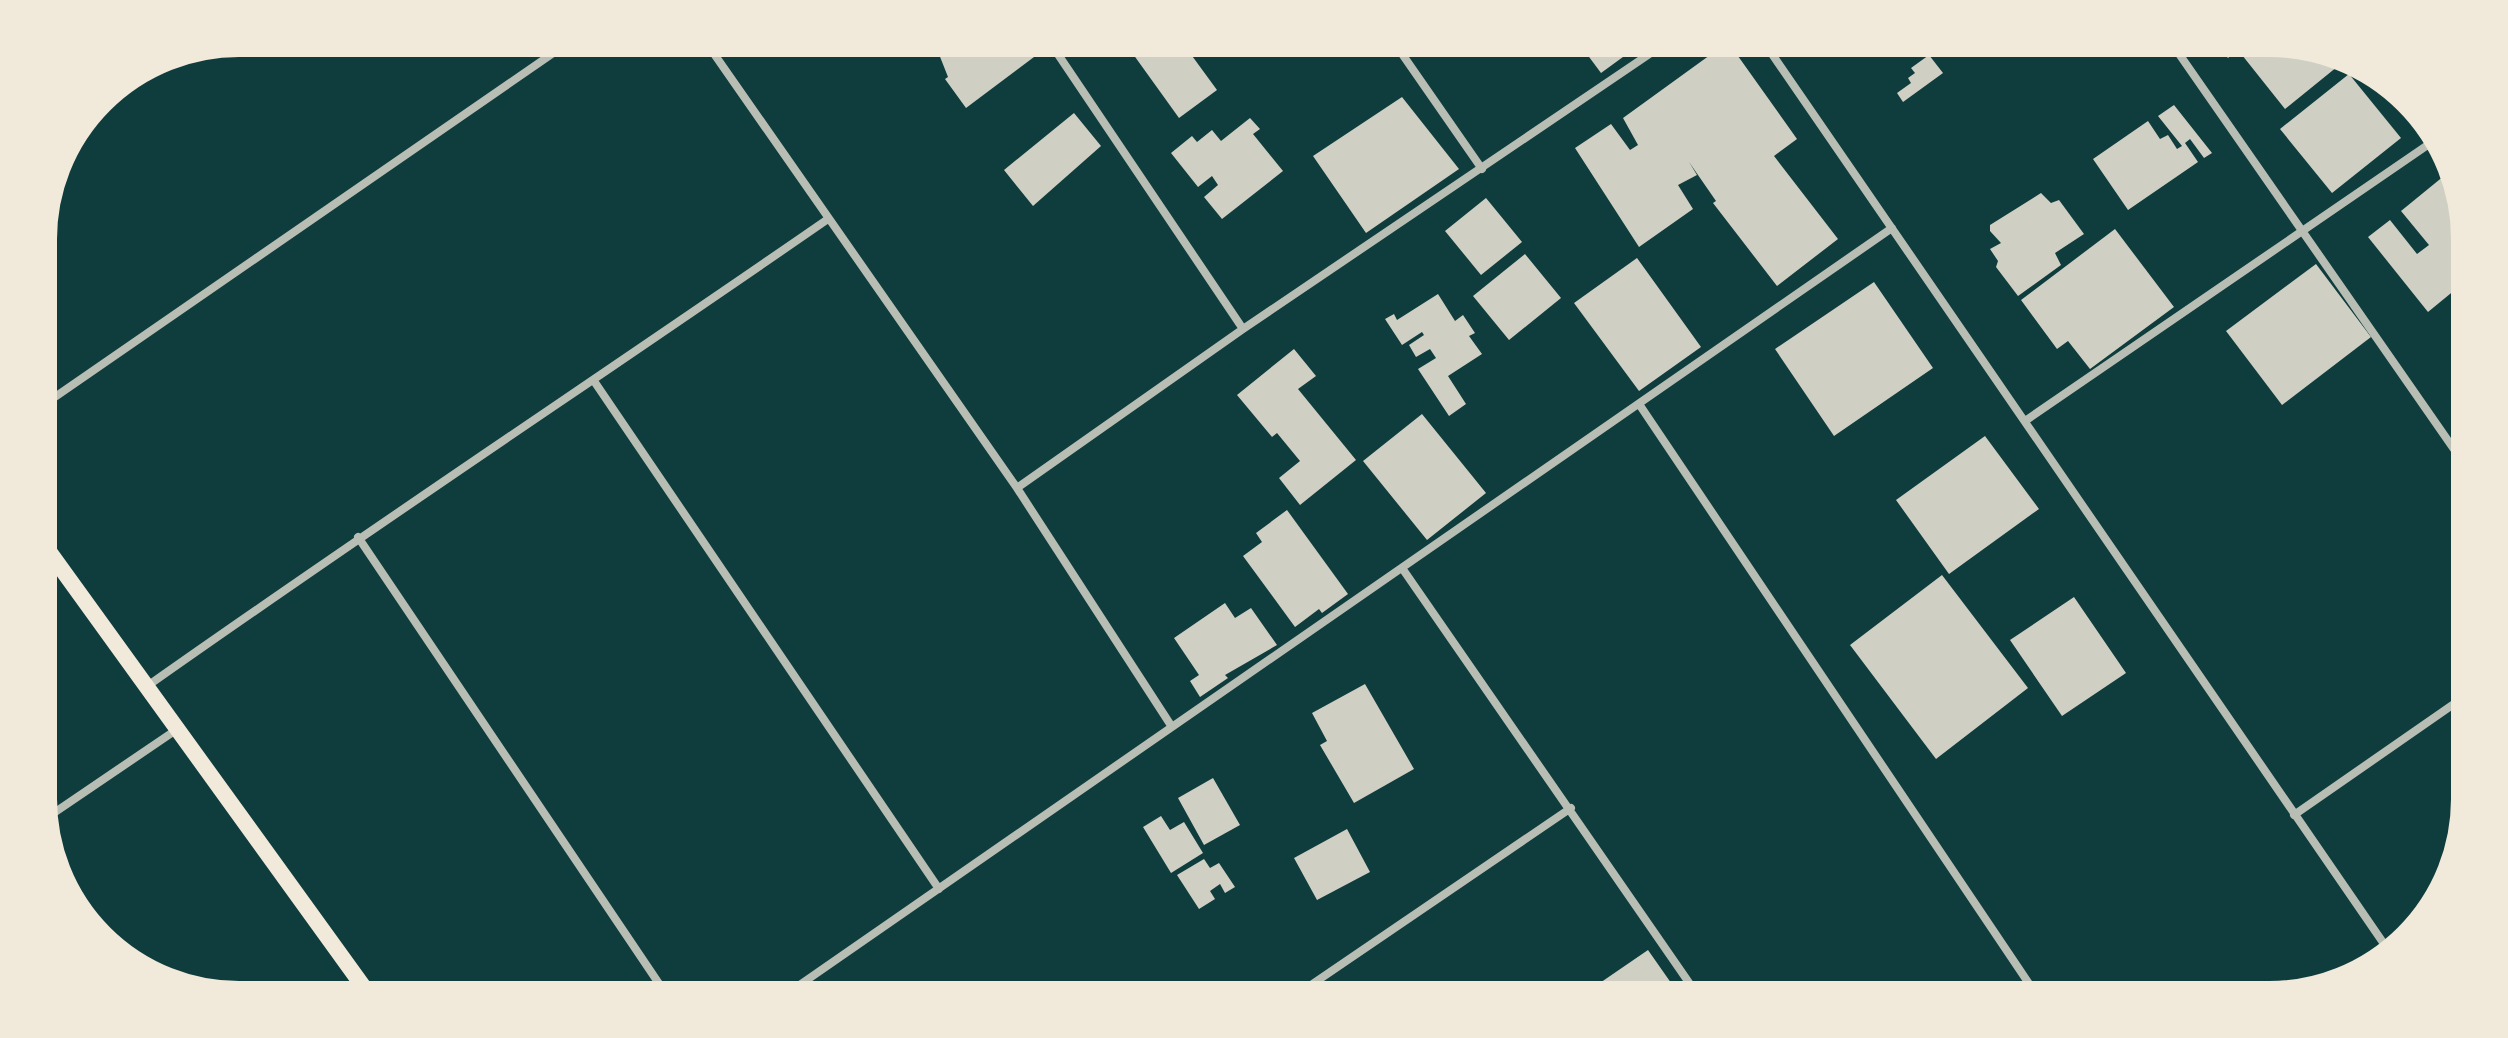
<svg xmlns="http://www.w3.org/2000/svg" width="2508" height="1038" viewBox="0 0 2508 1038" font-family="Helvetica,sans-serif">
  <style>
    .building { fill: #cfcfc3 }
    .lines { fill: none; stroke-linecap: round; stroke-linejoin: round }
    .minor { stroke: #b8beb3; stroke-width: 8 }
    .secondary { stroke: #f1e9da; stroke-width: 16 }
    .rim { fill: none; stroke: #f1e9da; stroke-width: 10 }
  </style>
  <rect width="100%" height="100%" fill="#0f3d3e"/>
  <path class="building" d="M944,38H1020L1034,57L966,108L945,79L948,77L935,44Z
    M1154,38H1179L1217,90L1179,118L1133,54Z
    M1575,38H1649L1601,73Z
    M2211,38H2253L2228,58Z
    M2264,38L2334,49L2348,58L2285,109L2242,55Z
    M1728,42L1797,139L1774,156L1838,239L1777,286L1713,203L1716,201L1689,162L1697,175L1678,185L1693,209L1639,247L1575,148L1611,124L1630,150L1638,145L1623,118Z
    M1929,55L1943,73L1903,102L1897,93L1911,83L1908,78L1915,73L1911,68Z
    M2349,74L2401,138L2332,193L2280,129Z
    M1402,97L1459,169L1366,233L1313,156Z
    M2174,105L2212,153L2204,158L2190,139L2185,143L2198,162L2128,210L2093,159L2148,121L2160,139L2168,135L2177,149L2182,146L2158,116Z
    M1074,113L1101,146L1033,206L1004,170Z
    M1250,118L1260,129L1253,134L1283,171L1222,219L1204,197L1218,185L1212,176L1198,187L1171,153L1192,136L1197,142L1212,130L1221,141Z
    M2450,171L2468,212V233L2459,240L2468,251L2467,280L2428,312L2368,237L2390,220L2417,254L2429,245L2401,211Z
    M2041,193L2051,203L2059,200L2084,234L2055,253L2061,265L2018,296L1996,267L1998,261L1990,249L2001,243L1990,231V225Z
    M1486,198L1522,242L1481,275L1445,231Z
    M2115,229L2174,307L2090,369L2068,341L2057,349L2021,300Z
    M1525,254L1561,298L1509,340L1473,296Z
    M1637,258L1701,347L1639,391L1574,303Z
    M2316,264L2371,337L2282,405L2226,331Z
    M1874,282L1933,368L1834,436L1775,349Z
    M1438,294L1455,321L1463,315L1475,333L1469,336L1482,354L1448,376L1466,404L1449,416L1418,369L1436,358L1430,349L1416,357L1409,345L1424,335L1422,332L1402,345L1385,319L1394,314L1397,320Z
    M1294,349L1316,376L1298,389L1356,460L1300,505L1279,478L1300,461L1277,433L1272,437L1237,395Z
    M1422,414L1486,493L1427,540L1363,461Z
    M1985,436L2039,509L1949,574L1896,500Z
    M1287,510L1348,594L1322,613L1319,609L1295,627L1243,556L1262,542L1256,533Z
    M1942,575L2028,688L1936,759L1850,645Z
    M2074,597L2126,673L2062,716L2010,640Z
    M1225,603L1235,618L1251,608L1277,645L1225,675L1228,678L1200,697L1190,681L1199,675L1174,638Z
    M1365,684L1414,769L1354,803L1320,745L1327,741L1312,713Z
    M1213,778L1240,825L1204,845L1178,798Z
    M1161,816L1170,830L1184,822L1203,853L1171,873L1143,827Z
    M1347,829L1370,872L1317,900L1294,858Z
    M1204,859L1210,868L1219,863L1235,887L1225,893L1220,884L1210,891L1215,899L1199,909L1177,875Z
    M1648,950L1683,1000H1575Z"/>
  <g class="lines">
    <path class="minor" d="M703,38L1017,488L1172,727
      M1047,38L1243,329
      M1391,38L1482,169
      M1761,38L2393,957
      M2168,38L2465,465
      M594,381L939,889
      M1639,404L2040,1000
      M39,408L575,38
      M2025,421L2435,140
      M1017,488L1243,329L1673,38
      M358,537L670,1000
      M1402,568L1701,1000
      M146,687C371,528 601,376 828,219
      M2294,815L2461,699
      M42,821L176,730
      M778,1000L1892,228
      M1289,1000L1571,808"/>
    <path class="secondary" d="M40,539L373,1000"/>
  </g>
  <path d="M0 0H2508V1038H0ZM239 52H2269A187 187 0 0 1 2456 239V799A187 187 0 0 1 2269 986H239A187 187 0 0 1 52 799V239A187 187 0 0 1 239 52Z" fill="#f1e9da" fill-rule="evenodd"/>
  <path class="rim" d="M239 52H2269A187 187 0 0 1 2456 239V799A187 187 0 0 1 2269 986H239A187 187 0 0 1 52 799V239A187 187 0 0 1 239 52Z"/>
</svg>
